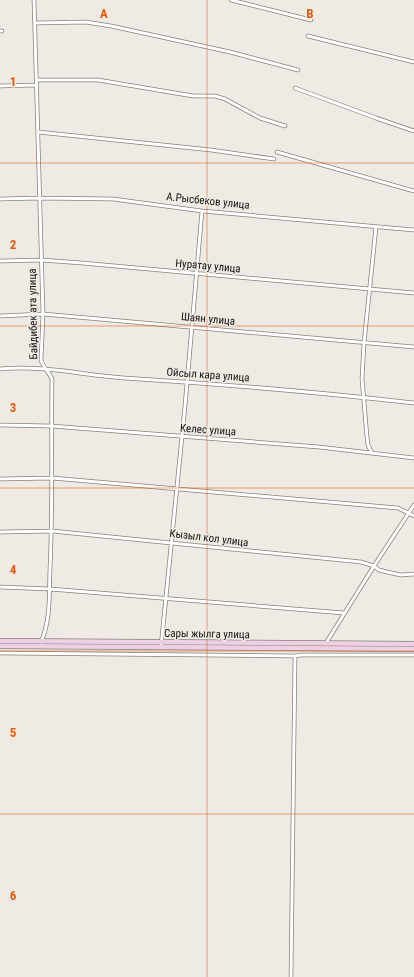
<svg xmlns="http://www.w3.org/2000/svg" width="414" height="977" viewBox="0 0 414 977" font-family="'Roboto Condensed',sans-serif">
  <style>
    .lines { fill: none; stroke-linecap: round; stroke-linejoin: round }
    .minor-casing { stroke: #85817a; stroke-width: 4.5 }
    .secondary-casing { stroke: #85817a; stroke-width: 6 }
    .minor { stroke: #fff; stroke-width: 3 }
    .secondary { stroke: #edd0e3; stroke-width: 4.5 }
    .grid { fill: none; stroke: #e8590c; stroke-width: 1; stroke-opacity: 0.55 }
    .labels { text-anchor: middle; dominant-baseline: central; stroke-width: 3; stroke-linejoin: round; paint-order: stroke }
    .street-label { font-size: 11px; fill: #13120f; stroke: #efebe4 }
    .grid-label { font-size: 13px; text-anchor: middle; font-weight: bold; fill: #e8590c; stroke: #efebe4; stroke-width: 3; stroke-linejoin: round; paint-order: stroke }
  </style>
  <rect width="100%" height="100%" fill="#efebe4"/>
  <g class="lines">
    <g class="minor-casing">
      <path id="minor" d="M34,0L43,314L41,360C43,367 49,372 52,379C51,442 53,506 50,569C49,593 51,620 41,642
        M231,0L311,20
        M35,23L86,22L111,26L230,52L298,70
        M0,31H2
        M308,36L414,62
        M37,80H98L193,96H215L225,99L260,118L285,126
        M0,86L37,85
        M295,88L376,118L414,131
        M38,132L211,150L274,159
        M277,152L414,191
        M0,199L39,198L113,199L202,211L414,230
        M0,261L41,260L82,263L414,293
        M0,316L43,314L414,347
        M0,369C44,365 81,375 124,378C221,384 317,392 414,403
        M0,425L51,426L319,447L414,458
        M372,453L368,445L367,437L362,379L364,343L376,227
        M0,479L52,478L398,508L414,516
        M0,532L52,531L361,562L374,566L379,570L387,572L401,575L414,574
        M0,587L50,589L344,613
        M326,643L374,566L414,505
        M161,647L185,406L202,211
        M0,653L295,656L301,655H414
        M291,977L295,656"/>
    </g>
    <g class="secondary-casing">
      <path id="secondary" d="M0,641L414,644
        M0,646L414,649"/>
    </g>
    <use href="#minor" class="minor"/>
    <use href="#secondary" class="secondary"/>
  </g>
  <path class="grid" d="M207,0V977M0,163H414M0,326H414M0,488H414M0,651H414M0,814H414"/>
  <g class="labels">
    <g class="street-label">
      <text transform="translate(208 201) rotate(6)">А.Рысбеков улица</text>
      <text transform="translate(208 266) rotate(5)">Нуратау улица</text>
      <text transform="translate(33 314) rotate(-91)">Байдибек ата улица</text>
      <text transform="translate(208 319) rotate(5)">Шаян улица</text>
      <text transform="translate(208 375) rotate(4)">Ойсыл кара улица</text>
      <text transform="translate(208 430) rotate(4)">Келес улица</text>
      <text transform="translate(209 538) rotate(7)">Кызыл кол улица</text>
      <text transform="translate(207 634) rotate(1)">Сары жылга улица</text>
    </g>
  </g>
  <g class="grid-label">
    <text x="104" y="18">A</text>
    <text x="310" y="18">B</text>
    <text x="13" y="86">1</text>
    <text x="13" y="249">2</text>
    <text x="13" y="412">3</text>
    <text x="13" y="574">4</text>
    <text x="13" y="737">5</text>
    <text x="13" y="900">6</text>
  </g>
</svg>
